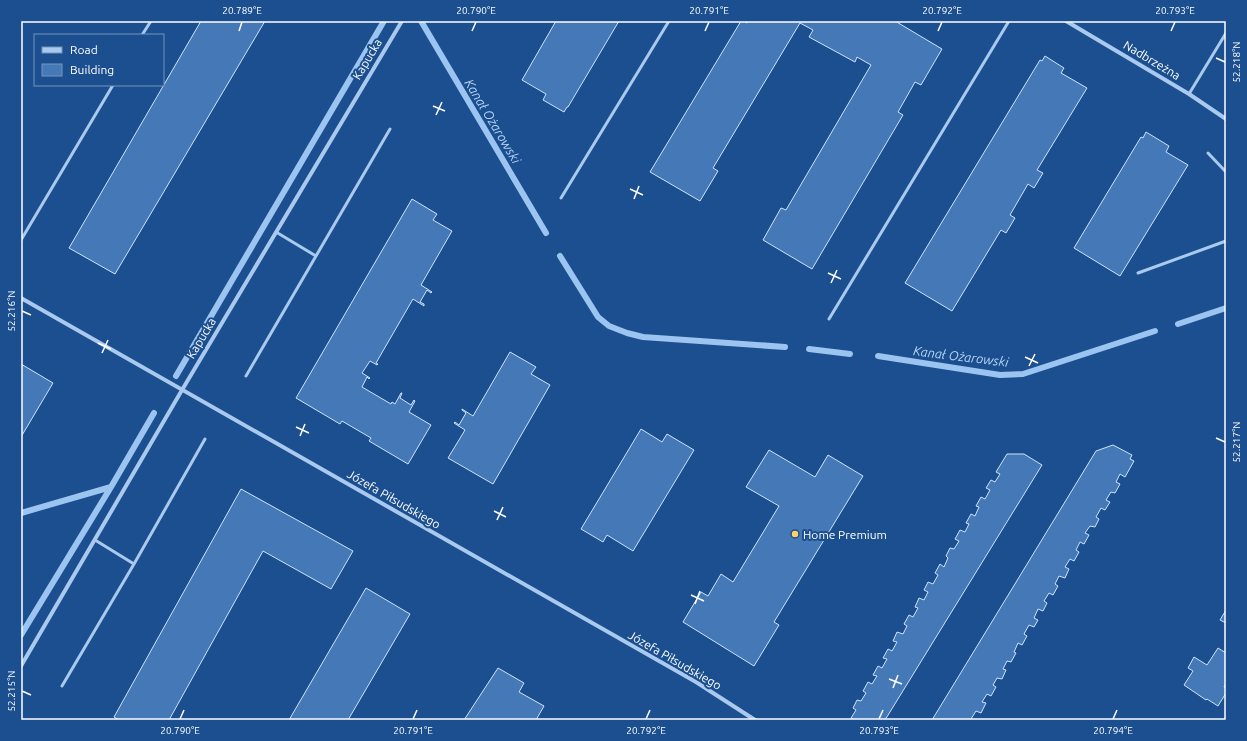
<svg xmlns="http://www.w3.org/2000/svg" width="1247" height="741" viewBox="0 0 1247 741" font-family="Ubuntu,sans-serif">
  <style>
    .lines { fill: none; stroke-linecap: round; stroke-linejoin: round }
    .stream { stroke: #9cc4f0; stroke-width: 6 }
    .building { fill: #4478b7; stroke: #cfe3fa }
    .lane { stroke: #a9c9ee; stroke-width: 3 }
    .street { stroke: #a9c9ee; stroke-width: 4 }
    .ticks { fill: none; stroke: #fff; stroke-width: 1.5 }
    .poi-dot { fill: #ffd166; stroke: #1b4f8f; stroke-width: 1.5 }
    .labels { text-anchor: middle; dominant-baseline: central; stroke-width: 4; stroke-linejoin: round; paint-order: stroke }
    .street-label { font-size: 12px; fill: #fff; stroke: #1b4f8f }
    .poi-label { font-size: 12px; fill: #fff; stroke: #1b4f8f; text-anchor: start }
    .water-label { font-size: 13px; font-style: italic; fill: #b5d3f5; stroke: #1b4f8f }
    .neatline { fill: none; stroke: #fff; stroke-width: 1.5 }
    .ticks-label { font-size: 10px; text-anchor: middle; fill: #fff }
  </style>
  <rect width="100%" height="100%" fill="#1b4f8f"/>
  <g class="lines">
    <path class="stream" d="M421,21L546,233
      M560,256L598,317L609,326L627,333L643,337L785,347
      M1178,324L1226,308
      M809,349L850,354
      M878,356L1000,375L1023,374L1155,331
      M176,376L384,21
      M21,513L111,487L154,413
      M21,635L111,487"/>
  </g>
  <path class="building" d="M201,21H265L115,274L69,248Z
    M556,21H619L568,107H567L564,112L543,100L546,94L522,80Z
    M741,21H744L747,23L748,21H895L942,49L921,85L915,82L898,112L903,115L812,269L763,240L781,208L786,210L871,65L857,57L855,62L809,37L813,30L800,23L713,168L718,171L700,201L650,172Z
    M1045,56L1064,68L1061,73L1087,88L1037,170L1043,173L1034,188L1028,184L1010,215L1015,218L1006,233L1001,230L952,311L905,283L1040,60L1042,61Z
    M1146,132L1169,146L1166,152L1188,165L1120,276L1074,248L1141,137L1143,138Z
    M412,199L437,214L433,220L452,231L421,285L432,292L431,293L427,290L420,302L424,304V306L413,299L376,363L378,364L377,365L370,361L362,373L370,378L369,379L367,377L362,387L391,404L392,402L395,404L401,393H402L400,398L411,405L414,400L415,401L409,412L431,425L408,464L369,441L371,438L342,421L340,424L296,398Z
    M510,352L536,367L531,374L550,385L493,484L448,458L465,430L454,423L455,422L459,425L466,413L462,410V409L473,416Z
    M21,364L53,383L21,437Z
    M641,429L662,442L667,434L694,450L633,551L607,535L603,542L581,529Z
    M1113,445L1132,455L1130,459L1134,461L1125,477L1120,474L1116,482L1120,484L1115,493L1111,492L1106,500L1110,502L1105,510L1101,508L1096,517L1099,519L1095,527L1090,526L1085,533L1089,535L1084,544L1080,542L1076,550L1079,552L1074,561L1070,559L1065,567L1069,569L1065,578L1059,576L1055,584L1058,586L1053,595L1049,593L1044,601L1047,603L1043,611L1038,609L1034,618L1038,620L1034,627L1029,625L1024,634L1027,636L1022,645L1018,643L1014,652L1016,653L1011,662L1007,661L1003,669L1006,670L1002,679L997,678L993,685L996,687L991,696L987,694L982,702L986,703L981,713L976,711L971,719L973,720H932L1096,451Z
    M769,450L815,477L828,455L863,476L774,622L779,625L754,666L683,622L701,592L708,596L721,574L733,582L779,506L746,487Z
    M1007,454H1024L1042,465L885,720H855L851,718L856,710L853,708L857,700L861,701L866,693L863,691L868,682L872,684L877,676L873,675L878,666L882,668L887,659L883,658L888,649L892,651L897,642L893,641L897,632L903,634L907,626L904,624L909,615L913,617L918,608L915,607L919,598L924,600L928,592L924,590L928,582L933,584L938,575L935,573L940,564L944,567L948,558L946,556L950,548L954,549L959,541L955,539L960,530L965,532L969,524L966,523L971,514L975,516L979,507L976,506L981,497L985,499L990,490L986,488L991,480L995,482L1000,474L996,472Z
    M241,489L353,551L331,589L263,551L169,720H119L114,717Z
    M366,588L410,614L348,720H289Z
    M1226,610V626H1225L1226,623L1220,620Z
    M1218,648L1226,653V683L1224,687L1226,688V693L1218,706L1207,699L1206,700L1184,685L1193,671L1188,668L1194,657L1207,665Z
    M498,668L524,683L519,692L544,706L536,720H464Z"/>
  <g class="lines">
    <path class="lane" d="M142,35L151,21
      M1189,94L1226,33
      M1208,153L1226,172
      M561,198L669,21
      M276,232L316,256L390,129
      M21,240L113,85
      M1138,273L1226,241
      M829,319L1009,21
      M246,376L316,256
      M95,540L134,564L205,439
      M62,686L134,564"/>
    <path class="street" d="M1066,21L1189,94L1226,119
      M21,298L696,682L755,720
      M21,666L182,390L402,21"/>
  </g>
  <path class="ticks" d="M239,31L242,22M472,31L476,22M705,31L709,22M938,31L942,22M1171,31L1175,22M1216,58L1225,62M433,106L445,111M436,115L442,102M630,189L643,195M634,199L639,186M828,273L841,279M831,283L837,270M22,311L31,315M98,343L111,349M102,353L108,340M1025,357L1038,363M1029,366L1035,354M296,427L309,433M300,436L305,424M1216,438L1225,442M494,511L506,517M497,520L503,507M691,595L704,601M695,604L700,591M889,679L902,684M893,688L898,675M22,691L31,695M180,719L184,710M413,719L417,710M646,719L650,710M879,719L883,710M1113,719L1117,710"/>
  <circle class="poi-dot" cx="795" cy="534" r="4"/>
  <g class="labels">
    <g class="street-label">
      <text transform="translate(367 59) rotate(-59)">Kapucka</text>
      <text transform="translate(1152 60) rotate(31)">Nadbrzeżna</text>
      <text transform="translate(201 338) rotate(-59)">Kapucka</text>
      <text transform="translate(394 499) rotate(30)">Józefa Piłsudskiego</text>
      <text transform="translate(675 660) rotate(30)">Józefa Piłsudskiego</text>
    </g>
    <g class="poi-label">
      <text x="803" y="534">Home Premium</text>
    </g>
    <g class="water-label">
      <text transform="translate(493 121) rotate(59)">Kanał Ożarowski</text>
      <text transform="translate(961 356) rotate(7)">Kanał Ożarowski</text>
    </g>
  </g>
  <rect width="1247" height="741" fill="none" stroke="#1b4f8f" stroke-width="44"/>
  <rect x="34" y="34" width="130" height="52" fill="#1b4f8f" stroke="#7695bc"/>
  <rect x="42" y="47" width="20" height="6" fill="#a9c9ee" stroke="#7695bc"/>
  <text x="70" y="54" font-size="12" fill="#ffffff">Road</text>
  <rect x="42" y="64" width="20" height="12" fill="#4478b7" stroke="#7695bc"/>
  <text x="70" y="74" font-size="12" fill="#ffffff">Building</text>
  <rect x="22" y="22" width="1203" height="697" class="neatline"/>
  <g class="ticks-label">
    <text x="242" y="14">20.789°E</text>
    <text x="476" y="14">20.790°E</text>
    <text x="709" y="14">20.791°E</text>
    <text x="942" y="14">20.792°E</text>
    <text x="1175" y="14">20.793°E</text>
    <text transform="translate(1236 62) rotate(-90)" y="4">52.218°N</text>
    <text transform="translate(11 311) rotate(-90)" y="4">52.216°N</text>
    <text transform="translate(1236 442) rotate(-90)" y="4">52.217°N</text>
    <text transform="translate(11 691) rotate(-90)" y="4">52.215°N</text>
    <text x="180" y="734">20.790°E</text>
    <text x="413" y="734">20.791°E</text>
    <text x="646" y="734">20.792°E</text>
    <text x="879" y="734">20.793°E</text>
    <text x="1113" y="734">20.794°E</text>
  </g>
</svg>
